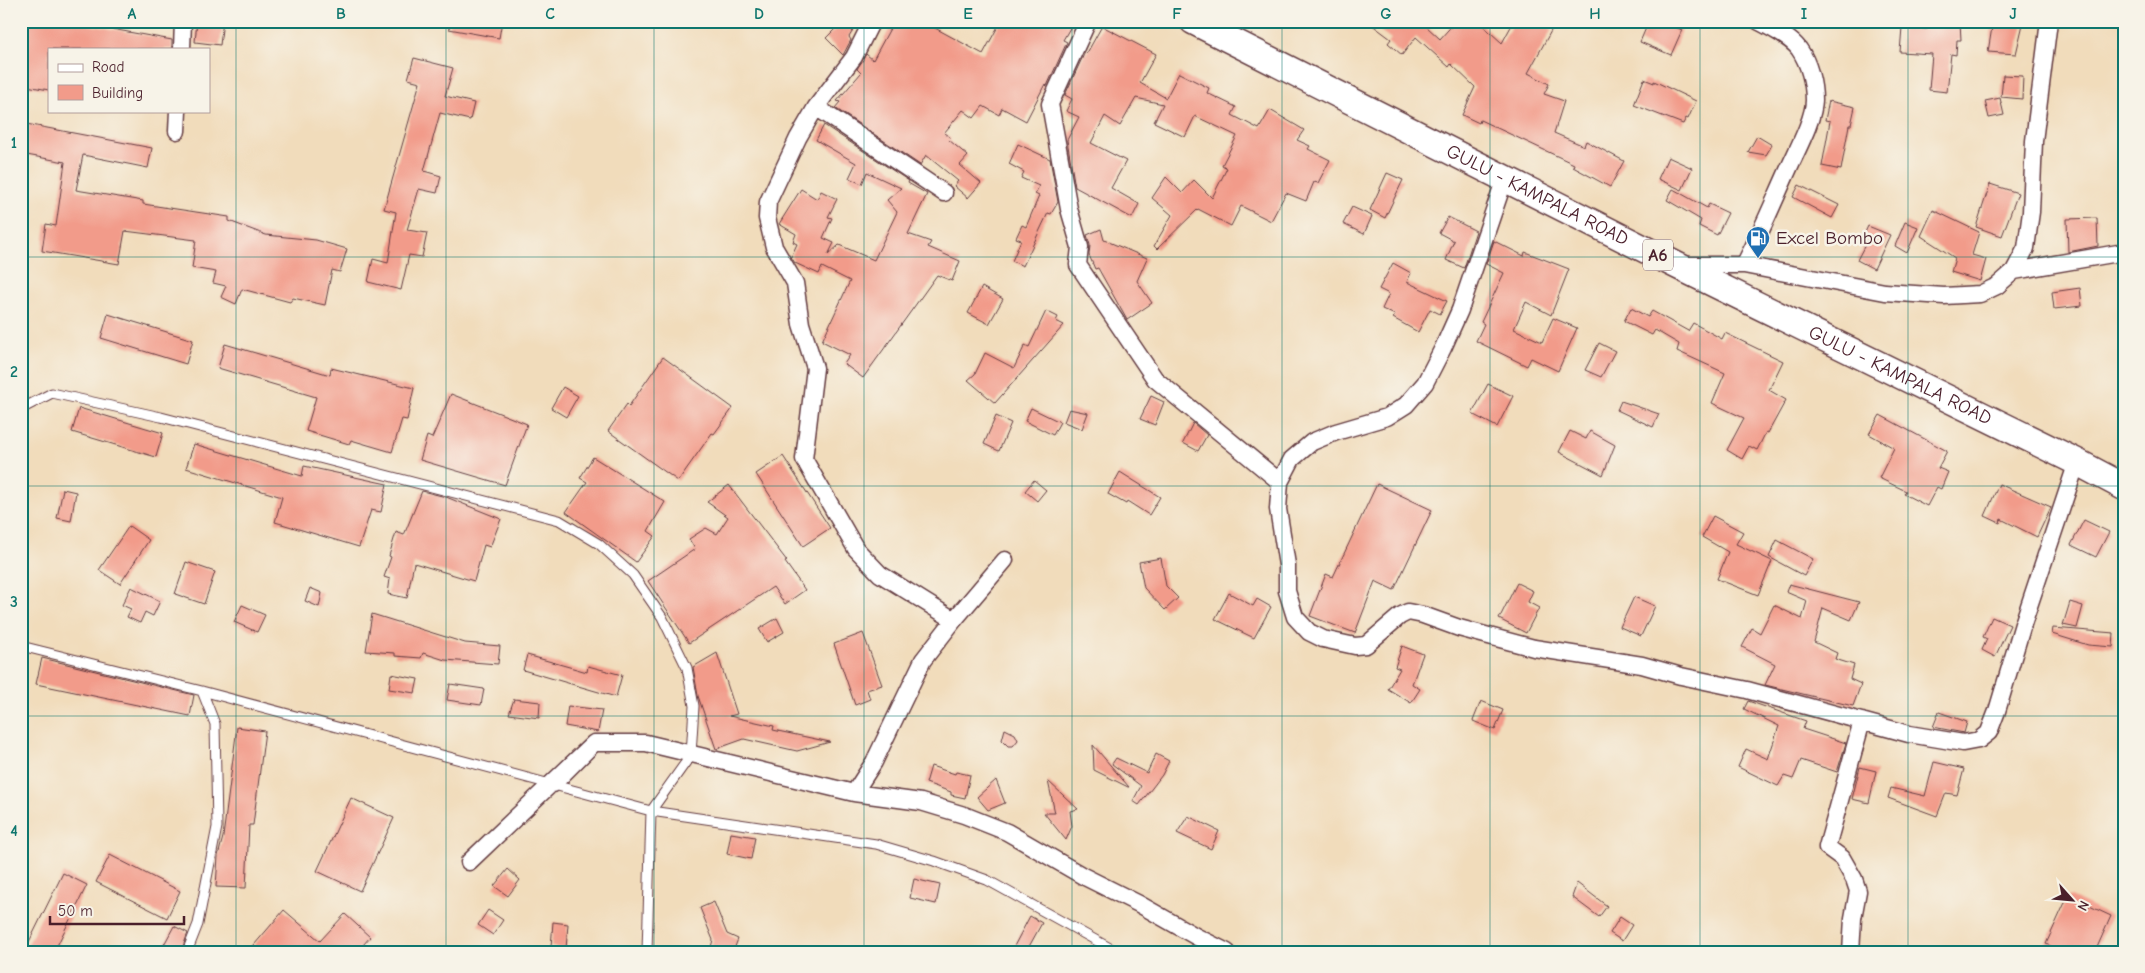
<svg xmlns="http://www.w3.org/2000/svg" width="2145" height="973" viewBox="0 0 2145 973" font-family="'Comic Neue',sans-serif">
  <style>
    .building { fill: #f29b8a }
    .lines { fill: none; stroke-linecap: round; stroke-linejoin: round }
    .service-casing { stroke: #633b41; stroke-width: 11 }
    .minor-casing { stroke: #633b41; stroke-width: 19 }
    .primary-casing { stroke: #633b41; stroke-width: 29 }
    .service { stroke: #fff; stroke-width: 9 }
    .minor { stroke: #fff; stroke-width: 16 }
    .primary { stroke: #fff; stroke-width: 26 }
    .grid { fill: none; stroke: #0f766e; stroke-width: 1; stroke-opacity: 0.55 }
    .labels { text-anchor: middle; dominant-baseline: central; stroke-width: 5; stroke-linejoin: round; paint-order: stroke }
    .shield { fill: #f7f3e8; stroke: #7e5f64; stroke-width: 1 }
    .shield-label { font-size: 18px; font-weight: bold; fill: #4a1f2b }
    .street-label { font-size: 19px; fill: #4a1f2b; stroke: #f7f3e8 }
    .poi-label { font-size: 19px; fill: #4a1f2b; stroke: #f7f3e8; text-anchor: start }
    .neatline { fill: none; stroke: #0f766e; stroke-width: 2 }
    .grid-label { font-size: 16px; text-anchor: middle; font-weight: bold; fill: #0f766e }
  </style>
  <rect width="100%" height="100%" fill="#f7f3e8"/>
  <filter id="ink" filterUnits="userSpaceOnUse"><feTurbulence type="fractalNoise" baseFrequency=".02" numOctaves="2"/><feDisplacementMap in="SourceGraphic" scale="10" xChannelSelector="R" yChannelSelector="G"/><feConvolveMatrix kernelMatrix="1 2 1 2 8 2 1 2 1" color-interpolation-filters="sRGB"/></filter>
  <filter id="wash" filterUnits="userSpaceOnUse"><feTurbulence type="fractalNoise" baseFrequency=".0096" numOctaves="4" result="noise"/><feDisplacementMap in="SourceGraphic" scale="20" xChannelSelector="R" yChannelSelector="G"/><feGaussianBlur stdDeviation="1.12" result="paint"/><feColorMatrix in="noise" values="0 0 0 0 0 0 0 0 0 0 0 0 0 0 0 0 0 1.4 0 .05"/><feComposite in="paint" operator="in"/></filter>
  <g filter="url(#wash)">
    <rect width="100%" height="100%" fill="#f1dcbb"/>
    <g id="blocks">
      <path class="building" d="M21,21H68L172,40V49H49V90L21,85Z
        M197,21H223L220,45L195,42Z
        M450,21H502L499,38L449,29Z
        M843,21H859L849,37L851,40L843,55L826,38Z
        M894,21H922L983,54L1001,21H1074L1063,40L1067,42L1047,86L1045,84L1026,121L1002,108L999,115L983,106L974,118L963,110L944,133L951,138L949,140L968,156L960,165L981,183L968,198L954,186L958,181L926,155L920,165L835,108L840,102L837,101L861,73L857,69L866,54L873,60Z
        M1367,21H1429L1426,26L1440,39L1456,21H1478L1502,43L1514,21H1537L1552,29L1528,73L1549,84L1544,94L1564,101L1554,133L1584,146L1586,141L1624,161L1610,187L1573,167L1574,164L1480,120L1479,123L1462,115L1475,87L1451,64L1449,67L1416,37L1402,55L1388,43L1391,39Z
        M1649,21H1661L1682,30L1671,55L1640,42Z
        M1993,21H2011L2023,24L2016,54L1988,52Z
        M1960,22L1961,40H1957L1956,55L1951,54L1947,92L1929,90L1932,54L1900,52L1902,27L1927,29V25Z
        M1102,26L1156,54L1140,83L1166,98L1179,73L1209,88L1207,93L1236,107L1232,115L1259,129L1270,110L1304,130L1297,140L1310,146L1308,149L1330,160L1318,183L1314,182L1306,201L1286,193L1271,221L1241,206L1231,226L1198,209L1157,249L1154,246L1172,215L1152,198L1166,177L1182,193L1194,180L1212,198L1227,168L1222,165L1237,136L1195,116L1185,137L1154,122L1163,104L1136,98L1120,126L1105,116L1091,143L1126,161L1111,188L1139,204L1132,218L1075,187L1067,140L1079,117L1066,111L1072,99L1065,95L1085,52L1087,53Z
        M414,58L453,68L445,96L474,103L470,120L440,113L424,171L441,176L437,193L419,189L407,230L427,233L422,257L409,255L401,290L368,282L373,259L388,263L396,212L384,209L420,82L408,79Z
        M2003,75L2023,76L2022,99L2001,97Z
        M1644,79L1654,83V81L1696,101L1688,119L1686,118L1683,124L1634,105Z
        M2000,98L2004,115L1989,118L1985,101Z
        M1829,101L1855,107L1851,125H1849L1841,170L1822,166L1830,121L1825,120Z
        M21,123L152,148L148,168L83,155L76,190L143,201V204L229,217V221L266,235L316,240L347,249L340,272L332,270L325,305L293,298L290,302L242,289L236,304L221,297L226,286L213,283L216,272L192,268L196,240L125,231L119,264L42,251L46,224L56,226L65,162L21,154Z
        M824,125L909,181L908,183L927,194L908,234L931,242L928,247L960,261L952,281L937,275L863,378L844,364L850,355L822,341L850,281L822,267L819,274L795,263L791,257L797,244L793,242L796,234L779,224L801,189L817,199L821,191L837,199L828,217L832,218L823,238L834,243L828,255L839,245L874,260L897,212L887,200L901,188L867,172L862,184L849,178L856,163L816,140Z
        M1757,136L1772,145L1766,155L1748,152Z
        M1018,144L1050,159L1058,202L1051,214L1048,213L1023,266L1012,261L1021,240L1016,238L1022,225L1026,227L1039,196L1035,194L1039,186L1021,178L1024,172L1009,164Z
        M1668,157L1692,168L1682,190L1658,179Z
        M1387,173L1403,180L1385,218L1370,210Z
        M1990,184L2018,193L2002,236L1976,227Z
        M1799,185L1839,205L1832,218L1793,197Z
        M1673,189L1707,208L1709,204L1728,213L1717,235L1699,226L1701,220L1667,200Z
        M1352,207L1372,216L1364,234L1343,224Z
        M1933,210L1979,232L1972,255L1986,259L1980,281L1951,272L1955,258L1921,236Z
        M1448,217L1476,231L1464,268L1446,260L1454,241L1439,233Z
        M2097,218L2098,246L2068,252L2067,219Z
        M1905,222L1918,227L1907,253L1895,246Z
        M1868,226L1890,235L1874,269L1857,260L1867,241L1862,239Z
        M1101,229L1104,240L1147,258L1137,281L1152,303L1127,320L1098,268L1095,269L1089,255L1090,245L1087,235Z
        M1494,241L1524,256L1525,252L1569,269L1551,315L1526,302L1514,329L1542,342L1553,318L1577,328L1558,371L1531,358L1527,366L1476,341L1484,324L1481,322L1504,273L1486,264Z
        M1393,263L1411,273L1407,282L1447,301L1440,314L1430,309L1418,332L1393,318L1395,315L1382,309L1389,294L1379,289Z
        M982,287L1003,299L989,324L968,313Z
        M2080,288L2082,306L2054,309L2052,292Z
        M1631,308L1648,317L1652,311L1688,331L1693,323L1722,339L1725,333L1783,361L1769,390L1786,400L1768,433L1766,432L1757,450L1749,446L1742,459L1727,450L1744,418L1712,403L1725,373L1677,351L1679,344L1655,330L1652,335L1624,321Z
        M1046,311L1058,317L1056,321L1064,325L995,403L968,380L975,374L985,353L1014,368L1025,345L1029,347Z
        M108,314L193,340L186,364L101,338Z
        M1599,343L1615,351L1601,377L1585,370Z
        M225,344L330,375L331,368L414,388L407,420L402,419L392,452L351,440L349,444L306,431L316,397L218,368Z
        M663,357L733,408L714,434L712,433L678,481L608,431L627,404L629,406Z
        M1488,384L1513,396L1497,427L1472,414Z
        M563,387L578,396L566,417L551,408Z
        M451,394L527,424L505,485L420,460L427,436L432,438Z
        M1151,396L1164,402L1155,425L1140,419Z
        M1621,401L1659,414L1653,427L1617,410Z
        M79,408L163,433L156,457L72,432Z
        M1031,408L1060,422L1053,435L1025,421Z
        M1069,409L1088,413L1082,429L1064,422Z
        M1880,415L1947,451L1938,468L1948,472L1941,489L1937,487L1927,506L1904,494L1906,491L1879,478L1894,448L1869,434Z
        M996,416L1011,423L999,451L984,444Z
        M1193,423L1207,435L1198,451L1183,443Z
        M1570,431L1586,439L1590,431L1615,445L1603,475L1559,452Z
        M194,444L302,476L304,466L387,484L381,512L371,510L359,547L275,522L282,497L186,468Z
        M783,456L830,528L803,546L756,474Z
        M593,457L665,502L648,531L655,536L636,562L566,512L587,482L580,478Z
        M1120,472L1160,497L1149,515L1127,501L1126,504L1108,494Z
        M1034,480L1046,490L1037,501L1025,491Z
        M1377,484L1432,510L1394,590L1375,581L1355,633L1310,616L1326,574L1333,577Z
        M1999,484L2051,507L2037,537L2001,519L2000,523L1985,516Z
        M729,485L787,561L785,562L805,590L785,604L773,587L689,643L648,581L695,549L689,539L706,528L717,534L728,517L707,502Z
        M63,489L76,492L71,521L57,518Z
        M422,491L446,497L501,519L490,547L484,545L474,581L414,563L407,598L388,594L390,579L384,577L391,557L389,556L396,532L404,535Z
        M1713,516L1743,532L1736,544L1772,561L1758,595L1717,579L1728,552L1702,537Z
        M2084,520L2109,532L2096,557L2071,545Z
        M129,526L149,540L120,584L99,570Z
        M1777,540L1813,559L1804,576L1769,557Z
        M1161,558L1166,586L1178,598L1165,610L1144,588L1139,562Z
        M186,562L215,572L204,604L175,594Z
        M1517,583L1533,591L1528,602L1539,608L1526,633L1499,619Z
        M1789,584L1859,602L1851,620L1823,608L1814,642L1837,653L1835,659L1854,665L1850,679L1861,684L1853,706L1765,685L1775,664L1742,647L1752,628L1760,633L1774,605L1802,619L1807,601L1786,592Z
        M131,587L160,601L153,616L145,612L140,623L127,617L131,609L122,605Z
        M310,588L322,593L319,607L305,601Z
        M1229,593L1253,606L1257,599L1271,607L1254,638L1215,619Z
        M1634,597L1655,606L1641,636L1620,627Z
        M2070,602L2083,606L2077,628L2063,625Z
        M242,605L265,615L257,632L234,622Z
        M372,614L465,643L500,646L498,664L445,660L423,653L421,658L395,656V653L366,651Z
        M1992,617L2010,625L1995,657L1982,650L1987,639L1983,637Z
        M777,618L784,632L767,642L759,629Z
        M2053,628L2114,633L2113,647L2088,645L2052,634Z
        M863,633L882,685L867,690L870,699L855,705L834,644Z
        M1402,646L1423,654L1412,684L1420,689L1411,703L1388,689L1400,669L1395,667Z
        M717,653L737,714L729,716L774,726L773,730L830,742L797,751L744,739L716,749L698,696L693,667Z
        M527,655L587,672L588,666L622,675L616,697L523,670Z
        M42,658L194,695L190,716L36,684Z
        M391,674L418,679L415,693L389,689Z
        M450,684L484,689L481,705L447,700Z
        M514,699L540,702L539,718L509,714Z
        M1481,701L1503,710L1495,730L1473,721Z
        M1748,701L1806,721L1803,729L1846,743L1837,772L1801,760L1793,779L1784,776L1778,786L1738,767L1746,749L1768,759L1779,726L1744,709Z
        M568,706L602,710L598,732L565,726Z
        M1939,712L1967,722L1964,733L1933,727Z
        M237,727L265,731L253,825H249L246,888L216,887L218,856L223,837Z
        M1005,729L1015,734L1018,740L1013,746H1008L1002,740Z
        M1093,745L1129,787H1128L1094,770Z
        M1156,754L1169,761L1162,775L1139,805L1133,801L1141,786L1112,764L1116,758L1147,773Z
        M1934,762L1964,769L1957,795L1946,793L1937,816L1888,798L1891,788L1925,796Z
        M931,766L955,774L956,772L970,775L965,798L951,795V792L926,783Z
        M1860,767L1876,771L1869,803L1852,799Z
        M996,780L1005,803L988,810L977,797Z
        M1048,781L1078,809L1070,811L1072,826L1066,840L1044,813H1055Z
        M351,798L394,818L360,891L317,871Z
        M1188,816L1219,831L1211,849L1177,833Z
        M731,833L755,837L751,859L727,854Z
        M110,855L180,891L167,918L96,882Z
        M508,869L520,880L508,896L494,886Z
        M63,873L87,885L54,952H24Z
        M914,879L940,885L936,904L910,898Z
        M1577,883L1607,906L1599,917L1572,897Z
        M2068,896L2111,916L2095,952H2063L2046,944Z
        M714,902L727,934L738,939L733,952H724L711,947L713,940L700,908Z
        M284,910L320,941L345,914L370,937L357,952H248Z
        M488,910L503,920L493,935L478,925Z
        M1030,916L1042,923L1026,952H1011Z
        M1620,917L1632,925L1622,941L1610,933Z
        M553,922L568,924L566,949L551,947Z
        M174,926L188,933L181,952H160Z"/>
    </g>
  </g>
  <g filter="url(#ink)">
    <use href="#blocks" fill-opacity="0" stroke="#633b41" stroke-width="1"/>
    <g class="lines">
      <g class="service-casing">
        <path id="service" d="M21,409L52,393L161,417L559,520L599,544L633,575L662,617L687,668L694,706L691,755L651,811L647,952
          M21,646L202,691L651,811L876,844L934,861L987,880L1117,952
          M187,952L198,924L217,827L215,724L202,691"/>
      </g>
      <g class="minor-casing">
        <path id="minor" d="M872,21L854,57L816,107L798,138L768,202L767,218L774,247L795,283L801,324L815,368L804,459L856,549L880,574L954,620
          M1088,21L1050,104L1069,209L1080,247L1078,265L1155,379L1280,482
          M182,49L183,21
          M816,107L944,193
          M177,131L178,111
          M1505,178L1460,310L1443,348L1425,383L1406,405L1387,417L1336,432L1312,442L1292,459L1280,482L1278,509L1287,565V591L1295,617L1309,632L1323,639L1355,646L1366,645L1400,616L1408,612L1423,615L1459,628L1534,648L1642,665L1681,676L1747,690L1909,734L1963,743L1979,740L1989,732L1997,711L2023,624L2077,462
          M1683,265H1744L1885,292L1944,296L1980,294L1997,286L2014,271L2026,248L2031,212L2034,141L2049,21
          M1744,265C1761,233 1774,201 1789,168C1797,150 1814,119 1814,100C1814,84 1809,63 1799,49C1790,37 1772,29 1758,21
          M2014,271L2124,252
          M594,743H646L854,793L921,802L964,815L1007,832L1083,876L1139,904L1197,937L1227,952
          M854,793L874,762L923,660L954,620L1005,560
          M469,862L594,743L553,784
          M1851,952L1853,918L1858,891L1854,879L1842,858L1827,847L1862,721"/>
      </g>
      <g class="primary-casing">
        <g id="primary">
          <path id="s1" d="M1193,21L1676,265L2077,462L2124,487"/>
        </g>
      </g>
      <use href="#service" class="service"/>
      <use href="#minor" class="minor"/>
      <use href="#primary" class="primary"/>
    </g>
  </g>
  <path class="grid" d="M236,21V952M446,21V952M654,21V952M864,21V952M1072,21V952M1282,21V952M1490,21V952M1700,21V952M1908,21V952M21,257H2124M21,486H2124M21,716H2124"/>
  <defs>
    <g id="fuel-pin" transform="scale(1.25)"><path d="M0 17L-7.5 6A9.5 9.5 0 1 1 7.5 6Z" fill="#1f6fb2" stroke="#f7f3e8"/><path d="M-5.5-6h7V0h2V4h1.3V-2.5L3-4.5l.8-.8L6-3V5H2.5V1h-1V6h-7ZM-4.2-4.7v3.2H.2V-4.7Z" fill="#fff"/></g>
  </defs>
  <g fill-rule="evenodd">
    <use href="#fuel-pin" x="1758" y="238"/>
  </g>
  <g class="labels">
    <rect class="shield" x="1643" y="239.5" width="30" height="31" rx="4"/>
    <g class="shield-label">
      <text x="1658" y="255">A6</text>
    </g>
    <g class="street-label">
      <text stroke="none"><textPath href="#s1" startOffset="386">GULU - KAMPALA ROAD</textPath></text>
      <text stroke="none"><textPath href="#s1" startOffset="791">GULU - KAMPALA ROAD</textPath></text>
    </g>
    <g class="poi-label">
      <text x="1776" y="238">Excel Bombo</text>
    </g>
  </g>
  <rect width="2145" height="973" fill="none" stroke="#f7f3e8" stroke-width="55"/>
  <rect x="48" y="48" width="162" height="65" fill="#f7f3e8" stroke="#b29e9c"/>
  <rect x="58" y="64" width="25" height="8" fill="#ffffff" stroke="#b29e9c"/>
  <text x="92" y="72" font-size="15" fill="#4a1f2b">Road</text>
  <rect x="58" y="85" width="25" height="15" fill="#f29b8a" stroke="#b29e9c"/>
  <text x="92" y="98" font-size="15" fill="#4a1f2b">Building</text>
  <g transform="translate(2072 900) rotate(117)" stroke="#f7f3e8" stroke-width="4" paint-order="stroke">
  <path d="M0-4L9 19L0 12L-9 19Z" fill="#4a1f2b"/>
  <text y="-8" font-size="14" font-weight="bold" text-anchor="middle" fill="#4a1f2b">N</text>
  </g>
  <path d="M50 916v8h134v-8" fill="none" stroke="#4a1f2b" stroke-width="2.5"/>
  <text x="58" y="916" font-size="15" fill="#4a1f2b" stroke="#f7f3e8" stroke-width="4" paint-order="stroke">50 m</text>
  <rect x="28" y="28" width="2090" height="918" class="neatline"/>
  <g class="grid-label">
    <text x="132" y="19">A</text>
    <text x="341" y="19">B</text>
    <text x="550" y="19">C</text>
    <text x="759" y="19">D</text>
    <text x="968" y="19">E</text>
    <text x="1177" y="19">F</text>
    <text x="1386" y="19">G</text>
    <text x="1595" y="19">H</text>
    <text x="1804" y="19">I</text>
    <text x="2013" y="19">J</text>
    <text x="14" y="148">1</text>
    <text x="14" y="377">2</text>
    <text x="14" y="607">3</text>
    <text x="14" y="836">4</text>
  </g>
</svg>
